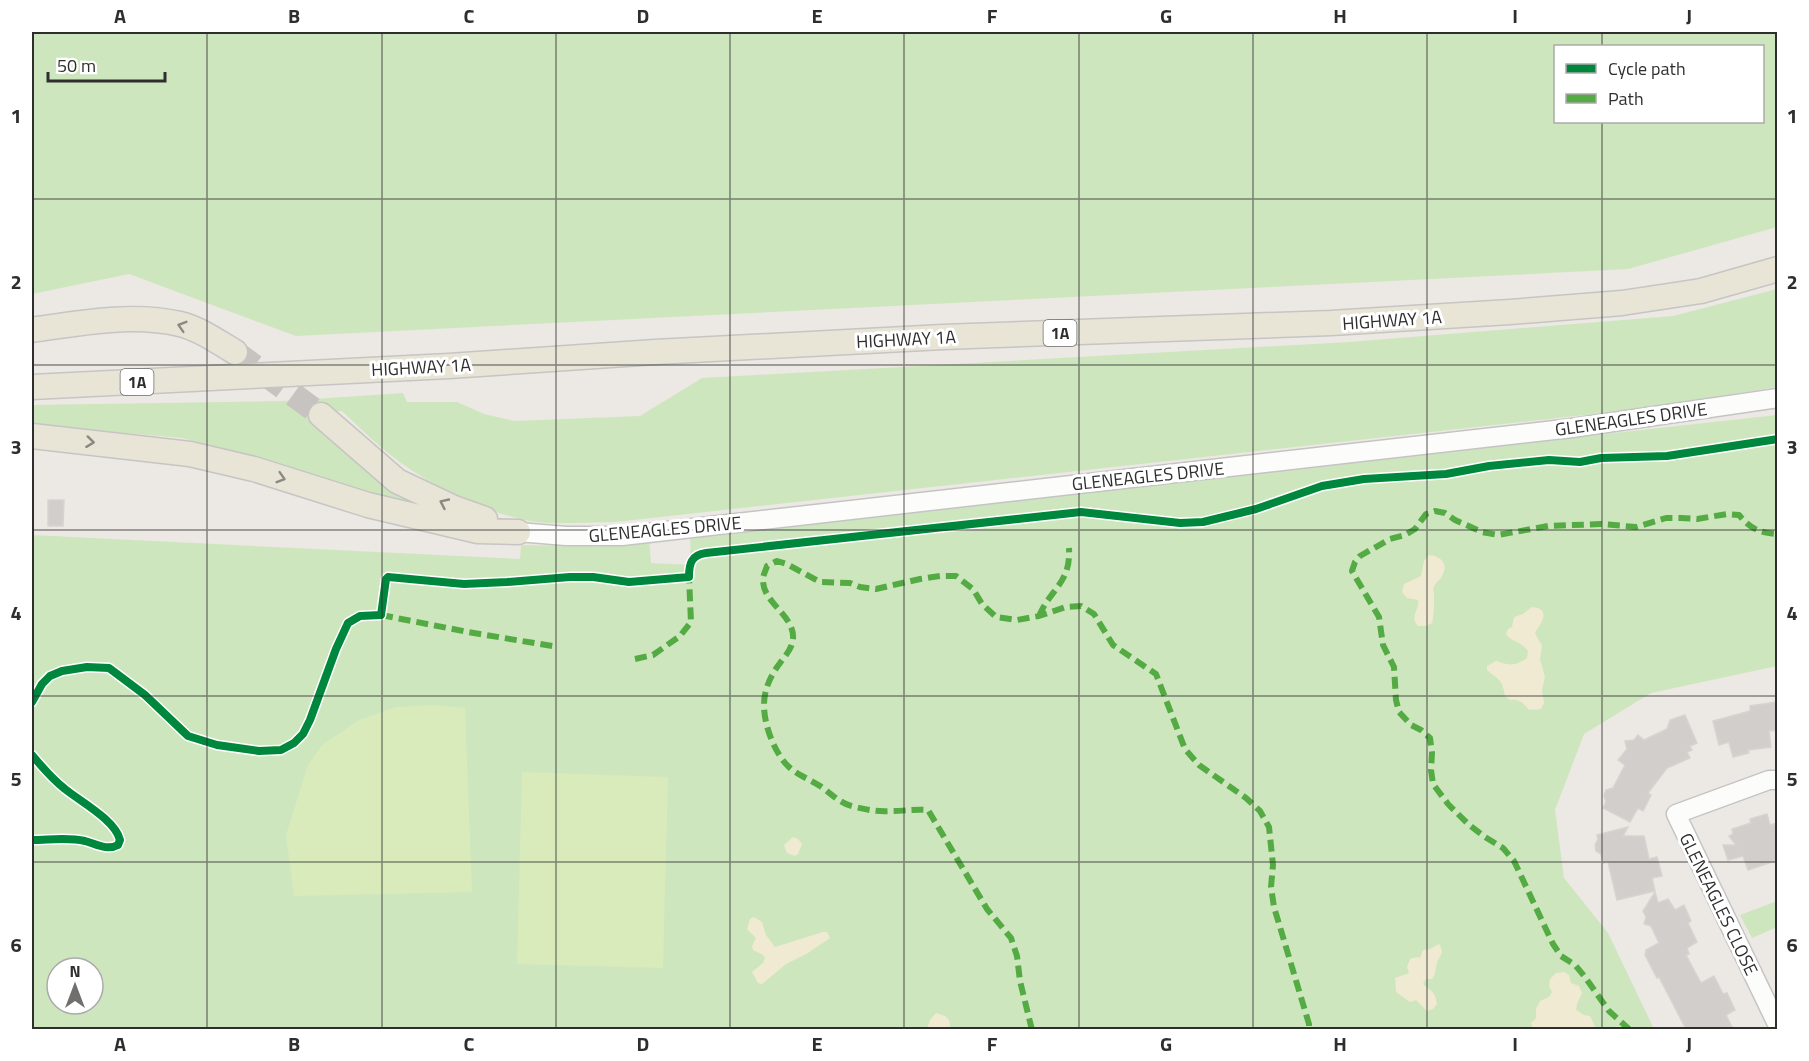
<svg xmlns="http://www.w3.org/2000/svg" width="1809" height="1061" viewBox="0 0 1809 1061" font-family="'Titillium Web',sans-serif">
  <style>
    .green { fill: #cee6be; fill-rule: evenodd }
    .sand { fill: #f0ead3 }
    .pitch { fill: #d9eabb }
    .building { fill: #d1cecb; stroke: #d7d4d0; stroke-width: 1.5 }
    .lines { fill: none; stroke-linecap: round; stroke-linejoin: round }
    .major-tunnel { stroke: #c6c3c0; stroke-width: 24; stroke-dasharray: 24 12; stroke-linecap: butt }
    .minor-casing { stroke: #c5c4c5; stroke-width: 21 }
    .major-casing { stroke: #c6c5c4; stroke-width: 27 }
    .minor { stroke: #fcfcfb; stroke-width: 18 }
    .major { stroke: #e8e4d6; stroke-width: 24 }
    .quiet { stroke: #54ab44; stroke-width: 6; stroke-dasharray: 12 6; stroke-linecap: butt }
    .cycleway-casing { stroke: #fff; stroke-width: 11 }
    .cycleway { stroke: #00873e; stroke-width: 8 }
    .oneway { stroke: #8b8982 }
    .grid { fill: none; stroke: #2e2e2e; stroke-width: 1.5; stroke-opacity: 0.55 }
    .labels { text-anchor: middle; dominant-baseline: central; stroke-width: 6; stroke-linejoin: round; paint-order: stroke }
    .shield { fill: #fff; stroke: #6d6d6d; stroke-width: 1.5 }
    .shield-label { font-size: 16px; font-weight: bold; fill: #2e2e2e }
    .street-label { font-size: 18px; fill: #2e2e2e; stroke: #fff }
    .neatline { fill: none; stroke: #2e2e2e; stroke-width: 2 }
    .grid-label { font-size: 20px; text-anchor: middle; font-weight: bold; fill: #2e2e2e }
  </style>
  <rect width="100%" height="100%" fill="#ece8e4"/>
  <path class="green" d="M32,32H1777V227L1628,269L296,336L129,274L32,294ZM1556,46H1762V122H1556Z
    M1777,289V387L1630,410L615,522C592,522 568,524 546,523C492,519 424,483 383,449C369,437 356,424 342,411L309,414L351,451L455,513L390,499L251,455L182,438L32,425V405L284,401L403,393L407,402H457L484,414L514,421L640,416L702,378L1349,342L1673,316Z
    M1777,415V666L1651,693L1584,734L1555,810L1564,878L1608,933L1654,1029L32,1030V535L520,559L521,545L570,546L649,539L651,563L691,565L690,535ZM57,968H93V1004H57Z
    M1777,901V927L1752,938L1740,915Z"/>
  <path class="sand" d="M1429,555C1441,556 1449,564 1442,576C1440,580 1436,582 1433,588C1435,594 1434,617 1432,623L1426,626H1418C1409,616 1420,610 1418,600L1407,598L1402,592L1404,584L1421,576L1424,561Z
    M1532,607C1552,609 1541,623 1535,633L1542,646L1540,659L1545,677L1542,690L1544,703L1541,709L1529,710C1524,703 1519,699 1510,700L1505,696C1504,691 1503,683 1498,679C1494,675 1491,674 1487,670V666L1496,661C1508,665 1515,667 1527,658L1528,651C1520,640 1512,643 1506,634L1508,629L1512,627L1514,617L1523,614Z
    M793,837L798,839L802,844L798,854L795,856L787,853L784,845Z
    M754,917L762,922L766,935L775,947L823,932H827L830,938L808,953L786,964L762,984L758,983L752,972L763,963L765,958L763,955L753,950L752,946L756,938L747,929L750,919Z
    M1439,944C1445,953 1440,955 1437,963C1435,970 1436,973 1432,979H1426L1423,984C1431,992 1435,990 1437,1004L1433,1009L1427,1011L1416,1000L1410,1002L1396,992L1395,978L1409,973L1407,967L1410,959L1417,957L1420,958L1423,950L1430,949Z
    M1564,972L1569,975L1571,983L1579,986L1582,993L1577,1004L1576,1010L1584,1015L1590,1016L1596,1029H1533L1531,1023L1536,1018V1009L1540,1001L1549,997L1552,992L1549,986L1550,979L1556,973Z
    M936,1013L945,1016L949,1020L950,1026L948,1029H927L930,1020Z"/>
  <path class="pitch" d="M434,705L465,708L472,892L294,896L286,835L308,765L322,745L359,720L396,707Z
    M522,772L668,777L663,968L517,964Z"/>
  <path class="building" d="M48,500H64L63,526H48Z
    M1776,702L1778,730L1769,731L1771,747L1748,750L1749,753L1733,757L1729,742L1719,745L1713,721L1750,711V706Z
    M1685,715L1697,743L1690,746L1692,750L1687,752L1690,758L1667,768L1648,793L1651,795L1643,811L1638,808L1630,822L1603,808L1606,802L1604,795L1606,790L1613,788L1625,765L1618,760L1627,749L1625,741L1634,740L1638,735L1644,740L1667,729L1670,720Z
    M1767,814L1770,825L1778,823V860L1748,870L1743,856L1728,860L1723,845H1736L1729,836L1733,834L1732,829L1751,823L1750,819Z
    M1628,827L1623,836H1644L1649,859L1657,857L1662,876L1652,878L1655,891L1617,900L1608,862L1603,863L1601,854L1596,851L1595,845L1598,839L1597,835Z
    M1655,892L1658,903L1668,899L1675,910L1684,905L1691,921L1688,923L1697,942L1687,948L1689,954L1686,955L1701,983L1714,976L1723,994L1727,993L1735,1010L1726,1015L1733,1029H1686L1659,977L1657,978L1645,955L1646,950L1659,943L1651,926L1644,924L1646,917L1643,911Z"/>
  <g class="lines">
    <path class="major-tunnel" d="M235,352L321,415"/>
    <g class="minor-casing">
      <path id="minor" d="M518,532L566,536H622L1572,428L1778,398
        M1778,780H1769L1676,814L1778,1026"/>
    </g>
    <g class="major-casing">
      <path id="major" d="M32,330C80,323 132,313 180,324C200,329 218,342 235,352
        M32,387L449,366L655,352L943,337L1331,323L1510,312L1622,303L1701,291L1778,269
        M321,415L397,481L454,508L485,519
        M32,436L190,454L254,469L368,505L478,531L518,532"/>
    </g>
    <use href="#minor" class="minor"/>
    <use href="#major" class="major"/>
    <path class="quiet" d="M381,615L468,632L558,647
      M1039,616C1051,588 1071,583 1069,548
      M635,659L653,655L680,636L691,622L689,577
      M1032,1030L1020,981L1017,956L1011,938L987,909L928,810C915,809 904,811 891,811C879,812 867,810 855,807C840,804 832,794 820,786C809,779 795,774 786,764C773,749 764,724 764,705C764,689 771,675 780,663C785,656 792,649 793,639C795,615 762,603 763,579C763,575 766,570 767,566L777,561L787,564L820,582L850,583L860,587L876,589L920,579L940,576H956L973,589L982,604L996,617L1017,620L1039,616L1066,607L1081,606L1094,614L1113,645L1156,674L1185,749L1199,765L1246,798L1260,811L1269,827L1273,865L1271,887L1274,907L1309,1024V1030
      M1630,1030L1609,1011L1585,977L1575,965L1561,956L1553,944L1514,861L1503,848L1485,837L1468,824L1448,804L1433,784L1431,770L1432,753L1430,738L1421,730L1411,725L1399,712L1396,700L1394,667L1383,645L1379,617L1352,571L1355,562L1360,556L1390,539L1405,535L1415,529L1426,514L1435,511L1445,513L1455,520L1482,532L1498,535L1548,526L1601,524L1636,527L1666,518H1681L1697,519L1727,514L1739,515C1751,529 1759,533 1778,534"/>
    <g class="cycleway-casing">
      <path id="cycleway" d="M32,702L42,684L50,676L62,671L87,667L109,668L145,695L188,736L217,745L259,751L281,750L294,743L303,734L310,720L336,649L348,623L360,616L381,615L386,579L388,577L464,584L507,582L570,577H593L629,582L689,577C689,564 691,555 706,553L1081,512L1180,523L1203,522L1256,509L1322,486L1364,479L1446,474L1489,466L1549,460L1580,462L1601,458L1667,456L1778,439
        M32,755C42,767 52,779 65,789C81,802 115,820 120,840L118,845C107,851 96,844 85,841C68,837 49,840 32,840"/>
    </g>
    <use href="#cycleway" class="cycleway"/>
  </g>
  <defs><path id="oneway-chevron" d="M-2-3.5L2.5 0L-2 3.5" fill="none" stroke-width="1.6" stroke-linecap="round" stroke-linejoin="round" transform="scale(1.5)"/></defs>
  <g class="oneway">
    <use href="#oneway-chevron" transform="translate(182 326) rotate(-163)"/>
    <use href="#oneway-chevron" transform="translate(90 442) rotate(7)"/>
    <use href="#oneway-chevron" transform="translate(281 478) rotate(17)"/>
    <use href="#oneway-chevron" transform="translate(444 503) rotate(-155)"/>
  </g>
  <path class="grid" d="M207,32V1030M382,32V1030M556,32V1030M730,32V1030M904,32V1030M1079,32V1030M1253,32V1030M1427,32V1030M1602,32V46M1602,122V1030M32,199H1778M32,365H1778M32,530H1778M32,696H1778M32,862H1778"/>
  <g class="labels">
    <g class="shield">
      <rect x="1043.5" y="320" width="33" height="26" rx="4.5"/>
      <rect x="120.5" y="369" width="33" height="26" rx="4.5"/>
    </g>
    <g class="shield-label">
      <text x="1060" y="333">1A</text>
      <text x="137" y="382">1A</text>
    </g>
    <g class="street-label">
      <text transform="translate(1392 320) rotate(-4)">HIGHWAY 1A</text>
      <text transform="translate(906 339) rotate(-3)">HIGHWAY 1A</text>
      <text transform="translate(421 367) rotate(-3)">HIGHWAY 1A</text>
      <text transform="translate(1631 419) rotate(-8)">GLENEAGLES DRIVE</text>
      <text transform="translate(1148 476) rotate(-6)">GLENEAGLES DRIVE</text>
      <text transform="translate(665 529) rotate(-5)">GLENEAGLES DRIVE</text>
      <text transform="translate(1719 904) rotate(64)">GLENEAGLES CLOSE</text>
    </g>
  </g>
  <rect width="1809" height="1061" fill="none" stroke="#ffffff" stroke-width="66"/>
  <rect x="1554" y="45" width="210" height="78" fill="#ffffff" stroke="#ababab" stroke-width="1.5"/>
  <rect x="1566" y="64" width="30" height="9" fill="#00873e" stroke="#ababab" stroke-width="1.5"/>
  <text x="1608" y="75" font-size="18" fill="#2e2e2e">Cycle path</text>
  <rect x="1566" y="94" width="30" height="9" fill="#54ab44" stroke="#ababab" stroke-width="1.5"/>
  <text x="1608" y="105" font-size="18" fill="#2e2e2e">Path</text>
  <g transform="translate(75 986)"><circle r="28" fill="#ffffff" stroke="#ababab" stroke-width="1.5"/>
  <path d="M0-4.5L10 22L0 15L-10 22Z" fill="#706f6e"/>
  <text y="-9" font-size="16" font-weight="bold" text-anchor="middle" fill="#2e2e2e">N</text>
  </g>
  <path d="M48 72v9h117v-9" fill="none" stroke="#2e2e2e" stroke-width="3"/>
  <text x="57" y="72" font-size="18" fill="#2e2e2e" stroke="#ffffff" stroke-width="4.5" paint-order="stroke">50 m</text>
  <rect x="33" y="33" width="1743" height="995" class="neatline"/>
  <g class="grid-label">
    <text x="120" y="23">A</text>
    <text x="294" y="23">B</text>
    <text x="469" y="23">C</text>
    <text x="643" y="23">D</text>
    <text x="817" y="23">E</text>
    <text x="992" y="23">F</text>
    <text x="1166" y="23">G</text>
    <text x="1340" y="23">H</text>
    <text x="1515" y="23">I</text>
    <text x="1689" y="23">J</text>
    <text x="16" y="123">1</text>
    <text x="1792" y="123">1</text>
    <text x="16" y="289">2</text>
    <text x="1792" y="289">2</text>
    <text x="16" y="454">3</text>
    <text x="1792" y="454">3</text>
    <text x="16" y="620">4</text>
    <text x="1792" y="620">4</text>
    <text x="16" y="786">5</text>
    <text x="1792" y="786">5</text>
    <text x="16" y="952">6</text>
    <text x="1792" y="952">6</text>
    <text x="120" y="1051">A</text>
    <text x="294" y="1051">B</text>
    <text x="469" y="1051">C</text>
    <text x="643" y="1051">D</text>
    <text x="817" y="1051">E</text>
    <text x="992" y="1051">F</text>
    <text x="1166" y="1051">G</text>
    <text x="1340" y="1051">H</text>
    <text x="1515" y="1051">I</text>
    <text x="1689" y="1051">J</text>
  </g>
</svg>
